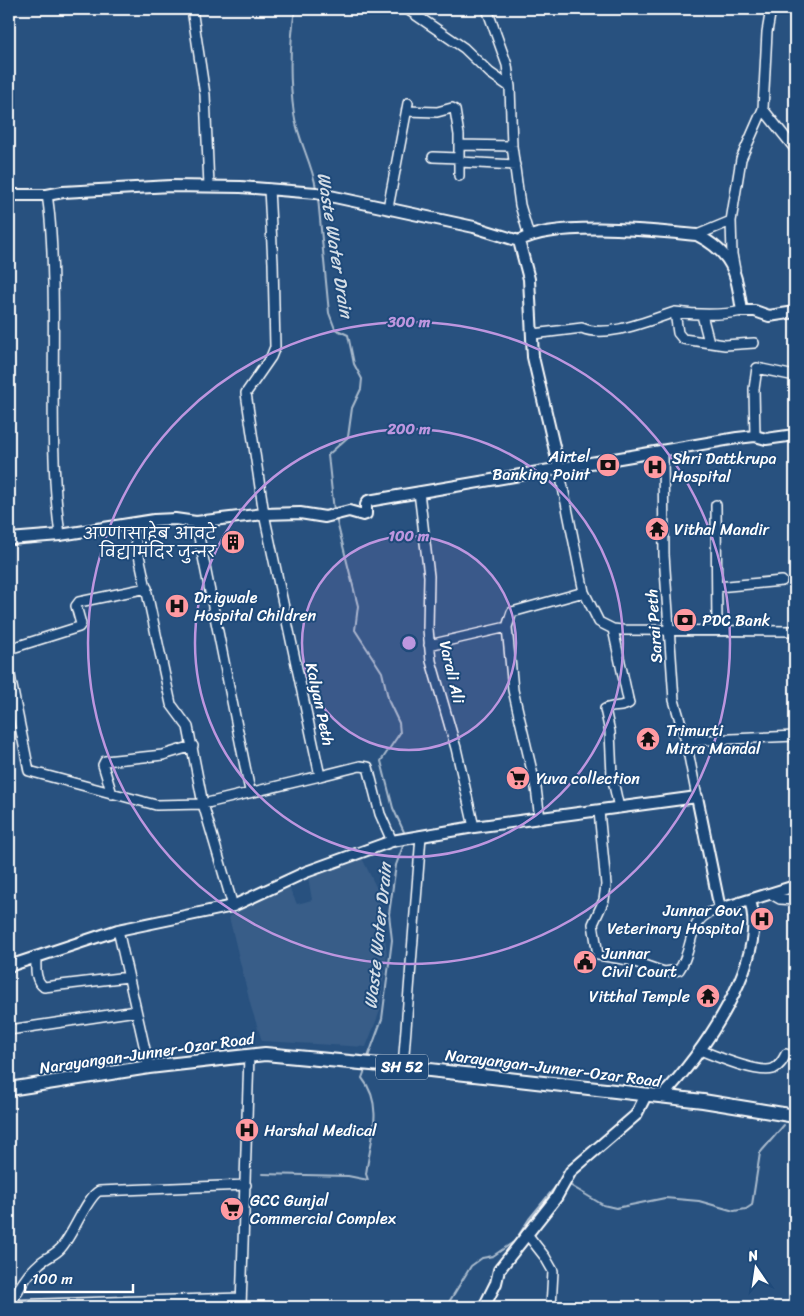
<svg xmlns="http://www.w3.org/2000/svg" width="804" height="1316" viewBox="0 0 804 1316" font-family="Sriracha,'Playpen Sans Deva',sans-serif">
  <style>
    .built { fill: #375d88 }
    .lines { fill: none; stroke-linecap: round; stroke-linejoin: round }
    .stream { stroke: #aabbcd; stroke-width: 2 }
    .minor-casing { stroke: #fff; stroke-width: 12 }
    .tertiary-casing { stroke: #fff; stroke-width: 14 }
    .primary-casing { stroke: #fff; stroke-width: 16 }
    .minor { stroke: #1f4a7a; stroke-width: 9 }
    .tertiary { stroke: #1f4a7a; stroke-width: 10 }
    .primary { stroke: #1f4a7a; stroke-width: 12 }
    .ring { fill: none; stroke: #bd96df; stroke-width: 2.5 }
    .labels { text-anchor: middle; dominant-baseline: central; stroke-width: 4; stroke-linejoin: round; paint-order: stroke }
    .shield { fill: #1f4a7a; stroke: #bcc9d7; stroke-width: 1 }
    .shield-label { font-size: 15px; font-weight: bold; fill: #fff }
    .poi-label { font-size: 16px; fill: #fff; stroke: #1f4a7a; text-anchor: start }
    .street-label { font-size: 16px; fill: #fff; stroke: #1f4a7a }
    .water-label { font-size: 18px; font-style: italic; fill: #d4dde6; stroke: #1f4a7a }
    .centre { fill: #bd96df; stroke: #1f4a7a; stroke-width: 2.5 }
    .ring-label { font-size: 15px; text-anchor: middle; font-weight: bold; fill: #bd96df; stroke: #1f4a7a; stroke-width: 4; stroke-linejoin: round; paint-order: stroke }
  </style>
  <rect width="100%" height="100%" fill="#28517f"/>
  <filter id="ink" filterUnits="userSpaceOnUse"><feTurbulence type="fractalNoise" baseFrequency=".02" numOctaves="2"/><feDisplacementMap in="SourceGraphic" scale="10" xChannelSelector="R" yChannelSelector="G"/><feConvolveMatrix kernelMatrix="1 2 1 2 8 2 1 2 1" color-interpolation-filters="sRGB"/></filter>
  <g filter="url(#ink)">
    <path class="built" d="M362,858L380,895L387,954L380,1011L366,1047L262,1041L251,1007L229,917L288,885L297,904L312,900L308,877Z"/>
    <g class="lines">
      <path class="stream" d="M295,9C290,42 289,80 294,114C298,140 312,163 316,188
        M318,198L329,313L335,329L348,335L354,364L362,379L361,389L352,408L348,437L328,455L334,511
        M336,518L358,606L355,630L382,672L389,702L399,723L400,733L381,761L393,808L404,832
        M368,1057L382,1019L392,940L389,914L396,865L403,846
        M792,1105L795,1100
        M262,1174L348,1176L368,1180L366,1174C370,1142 385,1106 362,1078L365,1070
        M568,1184L603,1205L616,1208L665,1198L699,1201L734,1211L746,1209L752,1205L760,1153L784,1125
        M446,1307L471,1266L482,1258L493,1256L515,1241L529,1219L561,1180"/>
      <g class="minor-casing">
        <path id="minor" d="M192,9L205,95L209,186
          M407,9L464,48L490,73L510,87
          M487,9L507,65L510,87L512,146L520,205L529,236
          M763,109L767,32L771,9
          M407,111L437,112L452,108L455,110L459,135V176
          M460,145L512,146
          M433,157L459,158
          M460,162L515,165
          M269,189L273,263L275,347L271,357L246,393L264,514L320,776L360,766L368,767L380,814L392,841
          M47,195C52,224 52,254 53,283C55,367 49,452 60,535
          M388,208L408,103
          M731,221L732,254L735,270
          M697,235L731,221L741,159L763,109L795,149
          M742,311C719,316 698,315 675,312L678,333L683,339L725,345L754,343
          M702,315L709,342
          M533,334L582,328C606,339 650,320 675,312
          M755,436L754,389L757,368L795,376
          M663,451L664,555L674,700L686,741L697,797
          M559,468L584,592L599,622L613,629L622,630L795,631
          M419,492L429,576L428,629L431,661L456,748L474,827
          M716,505L717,630
          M196,522L250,791
          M717,587L782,581
          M507,627L513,690L536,788L540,819
          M613,629L628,699L629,703C622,708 613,705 605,709L610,732L612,776L619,808
          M429,645L507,627L512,612L584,592
          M9,649L79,627L81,624L76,606L79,602L147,588
          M9,671L29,771L156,805L203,804L188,727L171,704L132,523
          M686,741L795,736
          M112,794L103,765L105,761L163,755L193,746
          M599,811L606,885L604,900L593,924L598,955L629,960L664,972L679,970C696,947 684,917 720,909
          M771,894L780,899L795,900
          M233,906L203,804L320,776
          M118,930L149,1067
          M36,956C36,967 34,980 44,987L128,977
          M9,1030L136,1011
          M700,1050C715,1056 758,1074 773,1069C780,1066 783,1060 786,1054
          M403,1067L421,836
          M527,1234L545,1257L553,1271L551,1307
          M9,1305L241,1298
          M10,1305C18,1290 26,1275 39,1264C45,1258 55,1255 61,1248C73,1235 87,1197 99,1191L246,1185
          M241,1307L249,1055"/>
      </g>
      <g class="tertiary-casing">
        <path id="tertiary" d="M9,195H47L63,192L171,186L241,187L316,193L474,227L519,241L529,279L533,357L559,468
          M519,241C556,220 654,231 697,235C734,254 736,273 742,311H755L769,316L795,312
          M9,539L60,535L154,520L175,519L196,522L264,514L300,513L325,517L349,511L363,515L366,514V505L368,501L737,438L755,436L766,439L795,435
          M9,966L118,930L233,906L306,872L392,841L474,827L697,797L720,909L795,886
          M662,1096C701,1056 769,960 750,901
          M484,1307L496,1283L499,1270L556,1198L571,1171L636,1115L646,1095"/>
      </g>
      <g class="primary-casing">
        <path id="primary" d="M9,1089L149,1067L265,1054L403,1067L703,1101L795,1116"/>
      </g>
      <use href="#minor" class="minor"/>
      <use href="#tertiary" class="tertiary"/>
      <use href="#primary" class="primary"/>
    </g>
  </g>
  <circle cx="409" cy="643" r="107" fill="#bd96df" fill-opacity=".12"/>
  <g class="ring">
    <circle cx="409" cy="643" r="107"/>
    <circle cx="409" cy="643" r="214"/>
    <circle cx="409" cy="643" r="321"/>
  </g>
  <defs>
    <g id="bank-disc" transform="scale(1.25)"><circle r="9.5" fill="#ff9aa2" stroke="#1f4a7a"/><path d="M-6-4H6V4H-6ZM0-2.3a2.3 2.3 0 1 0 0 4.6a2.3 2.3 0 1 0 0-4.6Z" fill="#111"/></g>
    <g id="hospital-disc" transform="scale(1.25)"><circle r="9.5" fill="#ff9aa2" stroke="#1f4a7a"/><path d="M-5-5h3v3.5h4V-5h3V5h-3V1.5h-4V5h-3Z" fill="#111"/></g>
    <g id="temple-disc" transform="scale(1.25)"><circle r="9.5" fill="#ff9aa2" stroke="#1f4a7a"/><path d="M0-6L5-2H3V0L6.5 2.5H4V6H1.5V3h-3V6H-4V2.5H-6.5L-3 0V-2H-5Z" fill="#111"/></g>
    <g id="building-disc" transform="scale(1.25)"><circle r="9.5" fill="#ff9aa2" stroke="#1f4a7a"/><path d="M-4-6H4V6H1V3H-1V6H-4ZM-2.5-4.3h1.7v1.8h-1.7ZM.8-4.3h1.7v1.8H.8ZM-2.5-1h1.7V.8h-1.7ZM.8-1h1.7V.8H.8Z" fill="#111"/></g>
    <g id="supermarket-disc" transform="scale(1.25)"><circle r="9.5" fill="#ff9aa2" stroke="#1f4a7a"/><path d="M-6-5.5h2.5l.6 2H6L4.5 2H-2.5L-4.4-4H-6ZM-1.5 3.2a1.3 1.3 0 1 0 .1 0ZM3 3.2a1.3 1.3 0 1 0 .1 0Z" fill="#111"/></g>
    <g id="civic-disc" transform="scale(1.25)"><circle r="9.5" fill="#ff9aa2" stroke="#1f4a7a"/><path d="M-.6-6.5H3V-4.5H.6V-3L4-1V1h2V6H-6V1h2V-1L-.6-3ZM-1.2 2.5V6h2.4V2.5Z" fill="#111"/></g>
  </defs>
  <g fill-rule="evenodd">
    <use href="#bank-disc" x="608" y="465"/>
    <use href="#hospital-disc" x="655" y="467"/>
    <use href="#temple-disc" x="657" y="529"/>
    <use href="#building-disc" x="233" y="542"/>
    <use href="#hospital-disc" x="177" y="606"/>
    <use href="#bank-disc" x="685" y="620"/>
    <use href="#temple-disc" x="648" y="739"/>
    <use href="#supermarket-disc" x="518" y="778"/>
    <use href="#hospital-disc" x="762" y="919"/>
    <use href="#civic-disc" x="585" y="962"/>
    <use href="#temple-disc" x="708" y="996"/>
    <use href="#hospital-disc" x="247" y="1130"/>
    <use href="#supermarket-disc" x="232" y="1209"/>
  </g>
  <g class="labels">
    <rect class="shield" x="376" y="1054.5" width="52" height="25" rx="4"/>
    <g class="shield-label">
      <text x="402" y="1067">SH 52</text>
    </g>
    <g class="poi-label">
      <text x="590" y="456" text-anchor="end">Airtel<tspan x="590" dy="18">Banking Point</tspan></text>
      <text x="672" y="458">Shri Dattkrupa<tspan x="672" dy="18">Hospital</tspan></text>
      <text x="674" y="529">Vithal Mandir</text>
      <text x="216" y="533" text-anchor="end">अण्णासाहेब आवटे<tspan x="216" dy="18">विद्यामंदिर जुन्नर</tspan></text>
      <text x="194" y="597">Dr.igwale<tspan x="194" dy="18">Hospital Children</tspan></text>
      <text x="702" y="620">PDC Bank</text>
      <text x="666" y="730">Trimurti<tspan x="666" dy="18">Mitra Mandal</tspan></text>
      <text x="536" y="778">Yuva collection</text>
      <text x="744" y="910" text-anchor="end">Junnar Gov.<tspan x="744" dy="18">Veterinary Hospital</tspan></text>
      <text x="602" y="953">Junnar<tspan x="602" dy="18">Civil Court</tspan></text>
      <text x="690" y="996" text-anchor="end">Vitthal Temple</text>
      <text x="264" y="1130">Harshal Medical</text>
      <text x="250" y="1200">GCC Gunjal<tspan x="250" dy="18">Commercial Complex</tspan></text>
    </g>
    <g class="street-label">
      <text transform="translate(654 626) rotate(-94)">Sarai Peth</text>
      <text transform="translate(452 672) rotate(77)">Varali Ali</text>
      <text transform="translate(320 704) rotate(78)">Kalyan Peth</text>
      <text transform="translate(147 1053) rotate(-8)">Narayangan-Junner-Ozar Road</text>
      <text transform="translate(553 1068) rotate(7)">Narayangan-Junner-Ozar Road</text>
    </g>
    <g class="water-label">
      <text transform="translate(335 245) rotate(81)">Waste Water Drain</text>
      <text transform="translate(378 936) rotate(-84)">Waste Water Drain</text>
    </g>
  </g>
  <circle cx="409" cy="643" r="8" class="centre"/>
  <g class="ring-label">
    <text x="409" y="327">300 m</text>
    <text x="409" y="434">200 m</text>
    <text x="409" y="541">100 m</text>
  </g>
  <rect width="804" height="1316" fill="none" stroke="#1f4a7a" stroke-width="30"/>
  <rect x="15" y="15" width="774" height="1286" fill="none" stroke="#fff" stroke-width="2" filter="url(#ink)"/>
  <g transform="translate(756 1268) rotate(347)" stroke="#1f4a7a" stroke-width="4" paint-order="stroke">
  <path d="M0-4L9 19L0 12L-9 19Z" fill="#ffffff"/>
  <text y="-8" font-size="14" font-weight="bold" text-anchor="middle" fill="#ffffff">N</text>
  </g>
  <path d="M25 1284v8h108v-8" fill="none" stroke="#ffffff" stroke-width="2.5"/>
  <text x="32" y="1284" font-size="15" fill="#ffffff" stroke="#1f4a7a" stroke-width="4" paint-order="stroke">100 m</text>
</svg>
